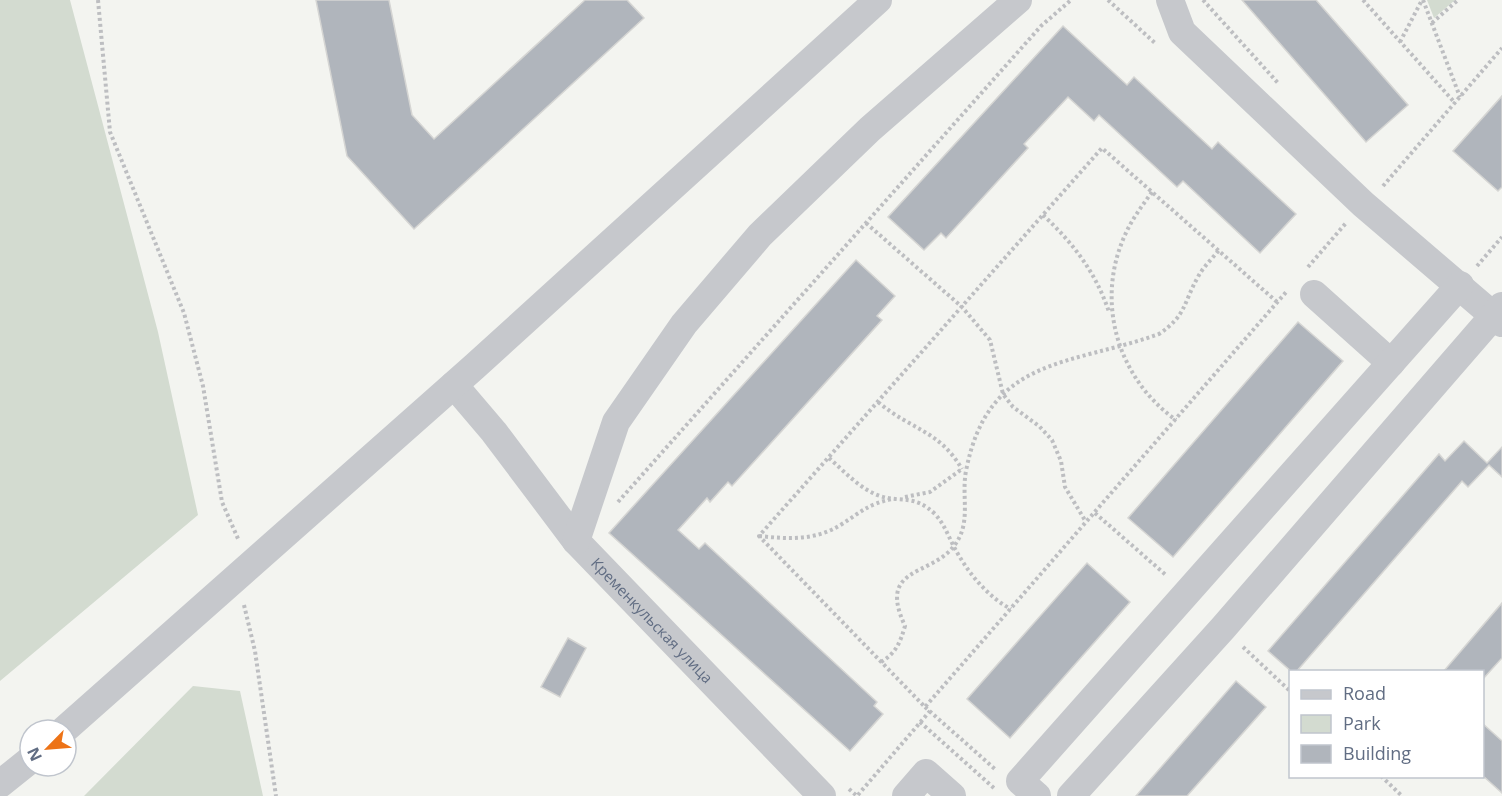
<svg xmlns="http://www.w3.org/2000/svg" width="1502" height="796" viewBox="0 0 1502 796" font-family="'Open Sans',sans-serif">
  <style>
    .green { fill: #d3dbd0 }
    .building { fill: #b0b5bc; stroke: #d5d5d3; stroke-width: 1.5 }
    .lines { fill: none; stroke-linecap: round; stroke-linejoin: round }
    .path { stroke: #bdbec1; stroke-width: 4; stroke-dasharray: 3 3; stroke-linecap: butt }
    .minor { stroke: #c6c8cc; stroke-width: 28 }
    .labels { text-anchor: middle; dominant-baseline: central; stroke-width: 6; stroke-linejoin: round; paint-order: stroke }
    .street-label { font-size: 15px; fill: #616d83; stroke: #fff }
  </style>
  <rect width="100%" height="100%" fill="#f3f4f0"/>
  <path class="green" d="M0,0H70L158,332L198,515L0,681Z
    M1427,0H1455L1434,18Z
    M193,686L240,691L263,796H84Z"/>
  <path class="building" d="M316,0H389L412,115L434,139L585,0H627L644,18L414,229L347,156Z
    M1242,0H1316L1408,105L1366,142Z
    M1063,26L1127,85L1134,77L1212,149L1218,142L1296,214L1260,253L1183,181L1177,187L1099,115L1094,121L1068,97L1024,144L1028,148L946,238L941,233L924,250L888,217Z
    M1502,96V187L1498,191L1453,151Z
    M856,260L895,296L877,316L882,320L732,486L728,482L710,502L707,498L678,530L699,549L705,543L877,702L874,706L883,714L850,751L609,533Z
    M1298,322L1343,361L1173,557L1128,518Z
    M1464,441L1487,463L1502,447V477L1489,465L1468,487L1462,481L1296,672H1292L1268,651L1439,454L1445,461Z
    M1087,563L1130,602L1010,738L967,699Z
    M1502,603V658L1482,680V672H1443Z
    M568,638L586,648L560,697L541,687Z
    M1236,681L1266,707L1187,796H1136Z
    M1482,723L1502,741V793L1482,775Z"/>
  <g class="lines">
    <path class="path" d="M98,0L110,132L184,313L203,386L222,502L239,541
      M1108,0L1156,44
      M1203,0L1278,83
      M1363,0L1455,103
      M1423,0L1460,97
      M1432,23L1458,0
      M1400,42L1422,0
      M1383,186L1502,48
      M1152,192C1142,206 1132,219 1125,235C1095,301 1117,378 1176,420
      M1043,215C1074,244 1096,273 1109,312
      M866,223L962,307L990,340L1003,394L1013,407L1039,426L1052,440L1061,461L1065,487L1086,522
      M1477,266L1502,237
      M1308,267L1346,223
      M1277,302L1102,148L759,536L925,707L1287,291
      M878,402C911,430 939,430 962,469
      M829,458C845,472 860,489 880,496C902,503 914,494 935,514C944,524 947,533 953,545C966,570 986,596 1011,609
      M905,497L930,492L962,469
      M618,502L1041,26L1071,0
      M1095,513L1167,576
      M759,536C788,539 816,541 842,524C861,512 868,504 892,499
      M244,605L255,651L276,796
      M1243,647L1290,691
      M881,662C896,653 900,643 905,626C877,566 930,577 954,546C972,523 961,497 966,471C988,356 1070,366 1159,334C1187,315 1183,303 1198,277C1203,267 1212,259 1219,250
      M925,707L996,770
      M920,722L994,788
      M1381,776L1402,796
      M849,789L857,796L930,711"/>
    <g class="minor">
      <path d="M1170,0L1182,32L1363,204L1502,323"/>
      <path d="M1314,294L1391,363"/>
      <path id="s1" d="M454,385L494,432L576,541L822,796"/>
      <path d="M576,541L616,422L684,324L760,235L870,129L1018,0"/>
      <path d="M64,730L474,367L878,0"/>
      <path d="M0,784L30,760"/>
      <path d="M906,796L926,773L952,796"/>
      <path d="M1037,796L1020,781L1460,285"/>
      <path d="M1071,796L1223,628L1502,306"/>
    </g>
  </g>
  <g class="labels">
    <g class="street-label">
      <text stroke="none"><textPath href="#s1" startOffset="308">Кременкульская улица</textPath></text>
    </g>
  </g>
  <rect x="1289" y="670" width="195" height="108" fill="#ffffff" stroke="#c0c5cd" stroke-width="1.5"/>
  <rect x="1301" y="690" width="30" height="9" fill="#c6c8cc" stroke="#c0c5cd" stroke-width="1.5"/>
  <text x="1343" y="700" font-size="18" fill="#616d83">Road</text>
  <rect x="1301" y="715" width="30" height="18" fill="#d3dbd0" stroke="#c0c5cd" stroke-width="1.5"/>
  <text x="1343" y="730" font-size="18" fill="#616d83">Park</text>
  <rect x="1301" y="745" width="30" height="18" fill="#b0b5bc" stroke="#c0c5cd" stroke-width="1.5"/>
  <text x="1343" y="760" font-size="18" fill="#616d83">Building</text>
  <g transform="translate(48 748) rotate(245)"><circle r="28" fill="#ffffff" stroke="#c0c5cd" stroke-width="1.5"/>
  <path d="M0-4.5L10 22L0 15L-10 22Z" fill="#ed7317"/>
  <text y="-9" font-size="16" font-weight="bold" text-anchor="middle" fill="#616d83">N</text>
  </g>
</svg>
